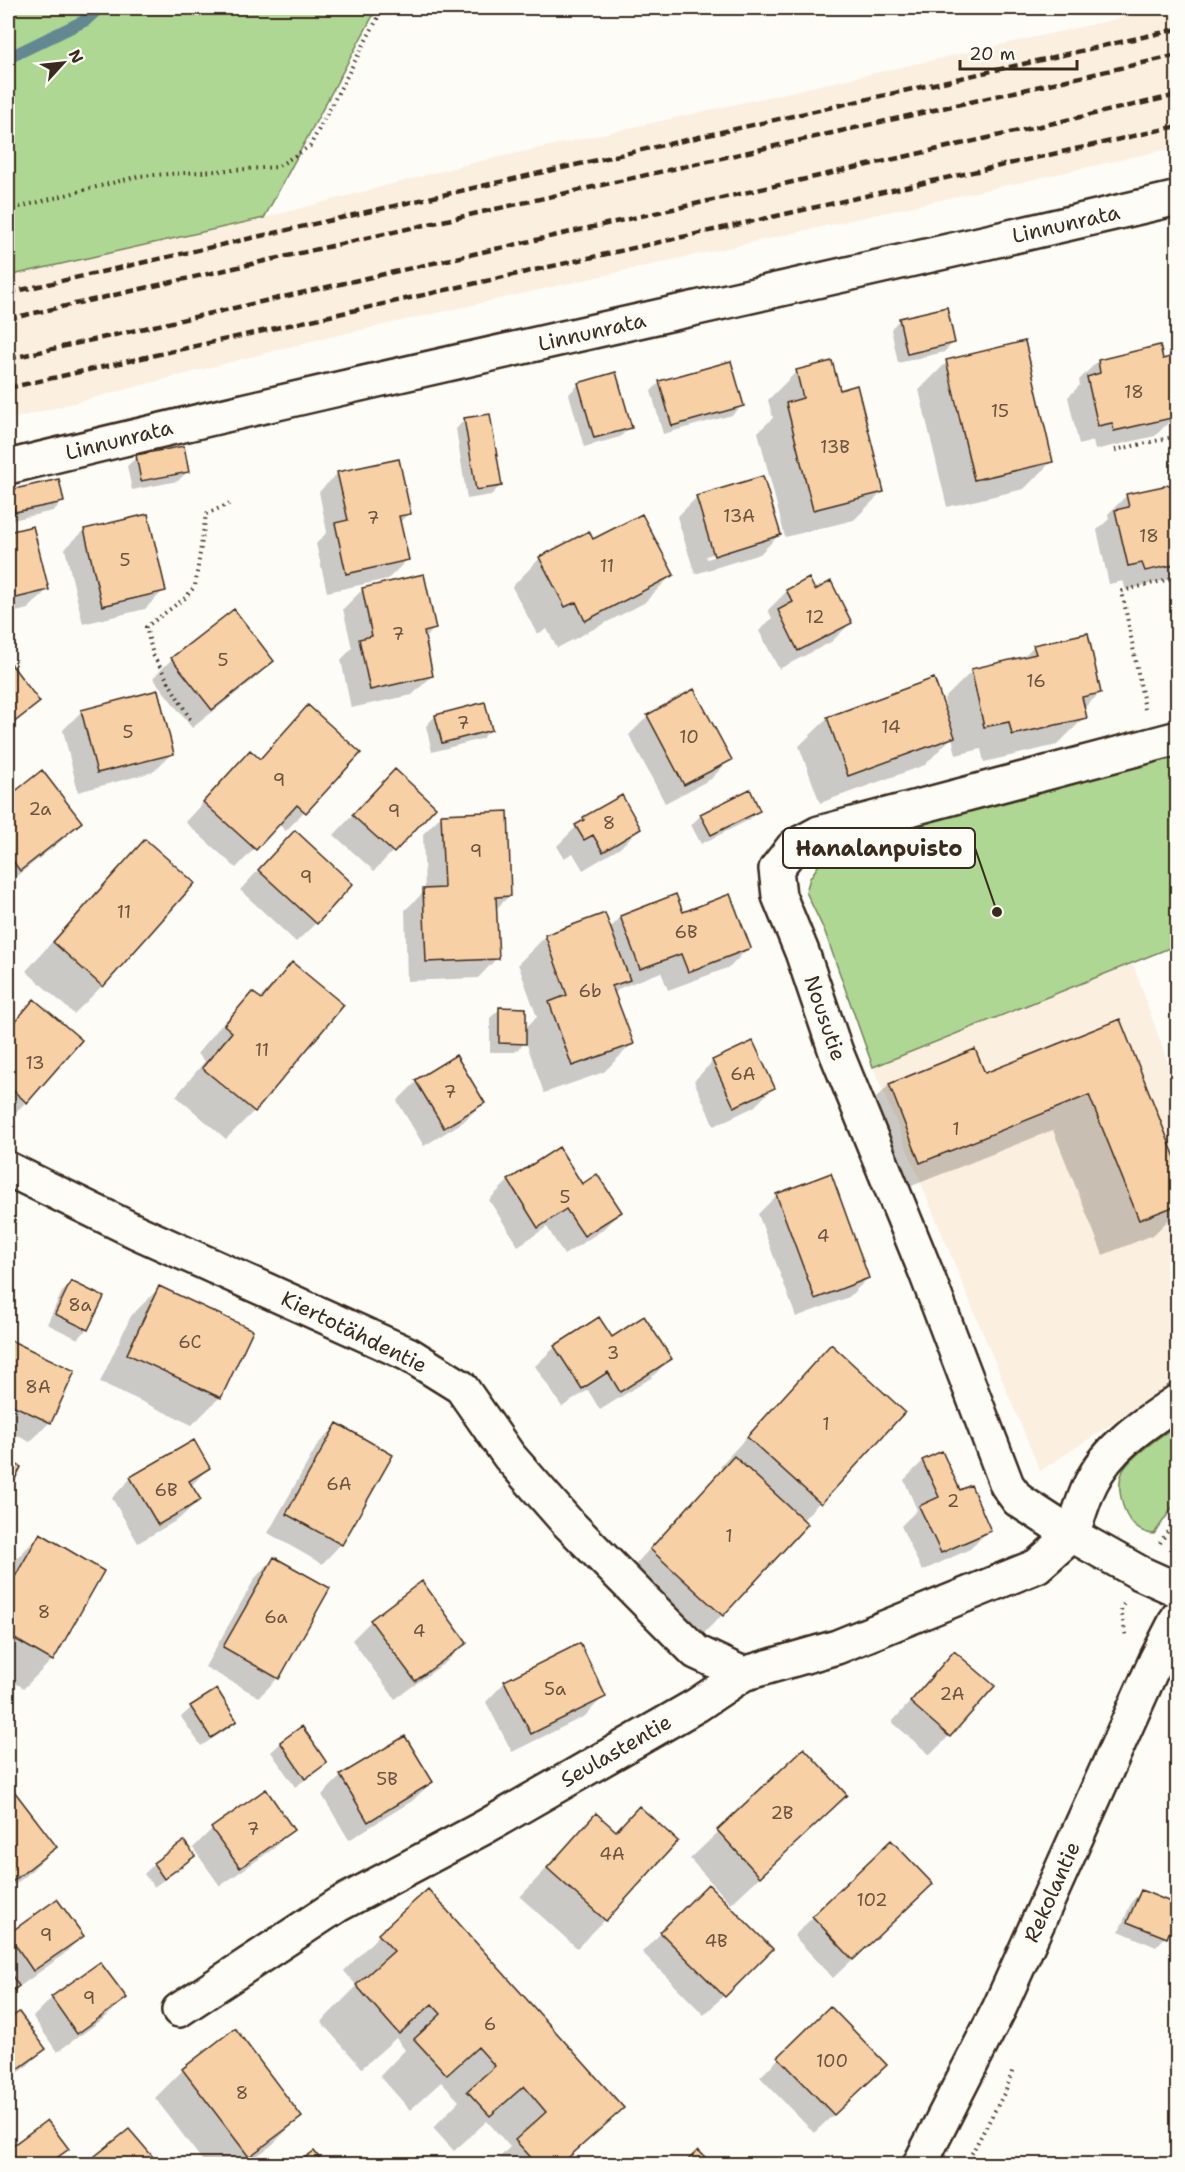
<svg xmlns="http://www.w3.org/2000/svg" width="1185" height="2172" viewBox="0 0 1185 2172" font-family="'Shantell Sans',sans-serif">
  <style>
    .built { fill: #fbefdf }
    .green { fill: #aed793; stroke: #748058; stroke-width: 1.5 }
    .shadow { fill: #0003; fill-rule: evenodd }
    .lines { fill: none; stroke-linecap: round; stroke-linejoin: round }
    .stream { stroke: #638892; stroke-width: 12 }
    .building { fill: #f7d0a6; stroke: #3b2a1e; stroke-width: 1.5 }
    .minor-casing { stroke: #3b2a1e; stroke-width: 38 }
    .major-casing { stroke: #3b2a1e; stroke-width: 38 }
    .path { stroke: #3b2a1e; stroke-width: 4; stroke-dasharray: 1.5 4.5; stroke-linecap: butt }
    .minor { stroke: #fdfcf7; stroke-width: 33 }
    .major { stroke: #fdfcf7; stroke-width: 33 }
    .rail { stroke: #3b2a1e; stroke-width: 4.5; stroke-dasharray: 9 4.5; stroke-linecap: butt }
    .labels { text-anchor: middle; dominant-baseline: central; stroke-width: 6; stroke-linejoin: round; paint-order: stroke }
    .number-label { font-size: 18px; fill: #6a5440 }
    .street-label { font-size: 21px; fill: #3b2a1e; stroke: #fdfcf7 }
    .leader { fill: none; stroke: #3b2a1e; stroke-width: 2 }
    .callout-dot { fill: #3b2a1e; stroke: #fdfcf7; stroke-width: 2 }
    .callout { fill: #fdfcf7; stroke: #3b2a1e; stroke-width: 2 }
    .callout-label { font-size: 22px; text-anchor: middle; font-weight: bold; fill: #3b2a1e }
  </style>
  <rect width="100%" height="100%" fill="#fdfcf7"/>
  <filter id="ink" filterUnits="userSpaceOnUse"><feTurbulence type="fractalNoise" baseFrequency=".0167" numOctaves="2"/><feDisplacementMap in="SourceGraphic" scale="12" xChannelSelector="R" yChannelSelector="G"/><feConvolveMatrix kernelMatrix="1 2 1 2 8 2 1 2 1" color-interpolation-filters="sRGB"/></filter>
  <g filter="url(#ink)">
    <path class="built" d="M1165,8H1177V147L312,341L8,420V276L264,218L464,165Z
      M1133,964L1177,1089V1381L1040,1471L873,1067Z"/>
    <path class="green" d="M8,8H377L264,218L8,276Z
      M1177,753V945L873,1067L825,932L806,892L810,878L818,866L829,858L873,838Z
      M1177,1425V1501L1154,1534C1141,1533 1132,1526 1126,1514C1121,1502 1117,1485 1122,1473C1127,1458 1164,1434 1177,1425Z"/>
    <path class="shadow" d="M900,319L953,343L944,352L898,363L891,329Z
      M1162,360L1178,364V413L1155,436L1095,450L1093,441L1079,445L1068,397L1080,385L1079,380L1098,361Z
      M947,362L1052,461L1024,489L947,507L919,390Z
      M796,372L839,392L882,492L854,520L785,537L758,432L773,418L768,400Z
      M660,382L742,406L732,415L663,434L651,391Z
      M579,384L630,427L620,437L584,447L569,394Z
      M465,419L500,486L491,495L467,499L456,429Z
      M137,457L188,471L178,481L132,490L127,466Z
      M338,473L409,513L399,523L407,560L388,579L327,592L316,544L327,532L319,492Z
      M1178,484V577L1126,590L1123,581L1109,584L1097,530L1109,519L1108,514L1127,495Z
      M11,491L63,501L53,511L8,521V495Z
      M697,497L779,535L760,554L695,574L677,517ZM759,540V543L707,559L706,556Z
      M32,528L47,590L28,609L8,614V534Z
      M84,530L164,590L145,609L83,624L65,549Z
      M589,533L593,541L672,575L644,603L557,648L547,629L537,634L512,587L540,558Z
      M363,589L434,629L424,639L432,676L412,695L351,708L341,660L352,648L343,609Z
      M787,591L851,623L831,642L779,669L759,631L772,618L768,610Z
      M233,612L272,661L253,680L192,728L153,678L172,659Z
      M1034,646L1100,693L1083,709L1085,717L1057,745L984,762L981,749L956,755L952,737L925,765L820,803L799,746L828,718L947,714L944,699L972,671L1021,659Z
      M8,662L38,701L8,730Z
      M484,704L491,730L481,739L432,752L426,726L435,716Z
      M82,711L172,753L153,772L78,792L63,730Z
      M648,716L730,759L711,779L665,803L629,735Z
      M289,726L358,753L286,831L278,824L236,868L185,822L250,752L259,760Z
      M42,772L80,822L61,841L8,883V799Z
      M376,790L434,808L374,871L334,835Z
      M758,810L749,820L701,844L691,825L701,815Z
      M442,815L510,895L495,910L497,958L478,978L407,981L405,910L425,891L423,834Z
      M584,819L639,829L620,848L583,870L573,853L564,858L557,846Z
      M145,841L102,986L74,1014L26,971L117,869Z
      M276,851L316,923L296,942L240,890Z
      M682,914L749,947L730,967L668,990L661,972L620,988L614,994L632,1044L604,1072L544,1093L526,1042L515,1052H490V1018L500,1009L524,1029L537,1017L518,964L546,936L609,929L621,917Z
      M292,964L254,1111L226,1139L176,1096L205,1061L197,1054L224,1022L252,994L259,999Z
      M34,1001L26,1102L8,1120V1029Z
      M1119,1021L1178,1169V1211L1153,1235L1103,1255L1053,1130L884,1197L854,1121L889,1085L984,1075Z
      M455,1058L483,1103L463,1122L424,1146L397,1101L416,1082Z
      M713,1061L773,1088L754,1107L714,1126L694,1081Z
      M559,1149L582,1186L620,1212L601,1231L564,1255L547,1227L518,1246L489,1200L508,1181Z
      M777,1195L868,1278L849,1297L796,1317L758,1214Z
      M72,1283L87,1329L78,1339L47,1324L62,1292Z
      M159,1288L220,1397L192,1425L100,1382L131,1316Z
      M611,1339L670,1359L651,1378L600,1410L588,1390L562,1407L535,1366L555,1347Z
      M8,1341L73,1372L49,1423L30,1442L8,1431Z
      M831,1346L903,1412L802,1521L722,1615L694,1643L623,1578L723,1469L720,1466Z
      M337,1425L341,1544L322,1564L268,1533L318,1444Z
      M923,1461L959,1492L989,1530L970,1549L922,1571L901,1526L917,1510L904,1480Z
      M208,1468L191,1486L199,1500L179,1519L138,1543L112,1498L131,1478Z
      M40,1535L52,1660L24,1688L8,1679V1571L12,1563Z
      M274,1558L278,1678L259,1697L205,1667L255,1578Z
      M371,1621L465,1643L446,1662L395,1699L352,1640Z
      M954,1653L949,1736L930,1755L892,1722Z
      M505,1682L604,1696L585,1716L512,1752L486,1702Z
      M216,1691L235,1721L226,1730L201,1746L181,1717L191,1708Z
      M281,1743L325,1763L316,1772L295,1787L271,1752Z
      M804,1750L817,1823L731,1904L690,1859Z
      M341,1776L432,1782L412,1801L349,1840L322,1795Z
      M11,1789L55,1847L27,1875L8,1890V1792Z
      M639,1808L605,1920L577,1948L520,1897L596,1815L615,1832Z
      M212,1829H292L273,1849L220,1886L193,1848Z
      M183,1843L193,1856L184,1865L154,1887L144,1874L154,1864Z
      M708,1886L771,1949L704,2015L642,1952Z
      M1141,1892L1165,1937L1156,1947L1119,1931L1132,1901Z
      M57,1901L82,1936L63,1955L8,1995V1936Z
      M911,1904L833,1978L794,1936L813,1917Z
      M379,1935L622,2108L563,2164H493L510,2147L487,2121L454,2151L433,2128L459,2101L441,2082L410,2110L380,2076L405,2050L396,2038L362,2068L321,2022L357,1986L344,1971Z
      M52,1998H125L106,2017L57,2052L33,2017Z
      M830,2008L866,2084L814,2133L760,2077Z
      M19,2014L44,2049L25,2068L8,2080V2022Z
      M235,2030L300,2117L272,2145L246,2164H205L155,2098L183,2070Z
      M129,2131L157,2164H88Z
      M67,2149L48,2164H8V2152L9,2150Z"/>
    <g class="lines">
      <path class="stream" d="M8,58L86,20L99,8"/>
    </g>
    <path class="building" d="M947,307L955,343L907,354L899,318Z
      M1025,341L1053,462L974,480L946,360Z
      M1160,345L1163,359L1177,355L1178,357V407L1173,408L1176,417L1114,431L1112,423L1098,426L1087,377L1100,373L1098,360Z
      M731,361L744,406L672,426L659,381Z
      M832,361L840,390L857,385L884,492L813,510L786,403L803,398L796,370Z
      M616,372L632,428L594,438L578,383Z
      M490,414L502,486L476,490L464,418Z
      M184,446L189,472L141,481L136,455Z
      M399,459L411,514L399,516L409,560L346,574L335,523L348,520L337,472Z
      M763,476L781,535L714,556L696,496Z
      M59,479L64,502L15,512L10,490Z
      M1178,483V564L1145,571L1142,563L1128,566L1115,510L1129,507L1126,494Z
      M148,514L166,591L102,606L84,529Z
      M642,514L674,575L585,621L576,602L565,607L539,557L589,531L593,539Z
      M33,526L49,590L8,600V532Z
      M424,574L436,629L424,632L433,676L370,690L359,639L372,636L362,588Z
      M809,578L815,590L831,581L852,623L798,651L778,610L793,602L786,590Z
      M234,609L274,661L212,710L171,658Z
      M1088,633L1101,693L1082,697L1087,718L1012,735L1009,722L984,727L971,669L1036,654L1033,645Z
      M8,660L40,702L8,727Z
      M934,678L955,737L848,776L827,717Z
      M694,689L732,760L684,785L647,715Z
      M158,690L174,754L97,773L81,710Z
      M485,702L492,730L442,743L435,715Z
      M308,705L361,753L306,813L297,805L256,850L203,802L250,750L260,759Z
      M395,769L436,807L394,853L352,815Z
      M42,770L82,822L20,871L8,854V797Z
      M750,789L760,811L711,835L700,814Z
      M622,795L641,829L603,852L593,835L584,840L575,825L584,820L583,817Z
      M508,811L511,896L496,897L499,959L426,962L423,889L444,888L441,814Z
      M295,830L353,884L317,924L258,870Z
      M145,839L195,883L103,987L53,942Z
      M676,894L683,912L730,894L751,948L688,972L681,954L640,969L620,916Z
      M605,913L630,980L612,986L634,1044L572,1066L549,1002L567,995L545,935Z
      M292,962L344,1005L255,1112L202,1068L232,1032L224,1025L252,992L262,999Z
      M34,999L82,1040L27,1103L8,1086V1030Z
      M499,1007L526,1008V1044L499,1043Z
      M1120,1019L1178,1165V1205L1139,1220L1089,1095L920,1163L889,1084L975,1049L985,1073Z
      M753,1041L775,1088L734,1107L712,1060Z
      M456,1055L485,1103L444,1128L415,1080Z
      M559,1147L582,1184L597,1174L622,1212L584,1236L566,1209L538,1228L508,1180Z
      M831,1173L869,1278L815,1299L776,1194Z
      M71,1281L104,1297L88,1330L55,1314Z
      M159,1286L253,1330L221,1398L127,1354Z
      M644,1316L672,1359L620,1392L608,1372L582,1389L554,1346L599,1317L612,1337Z
      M8,1339L75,1371L51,1423L8,1403Z
      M831,1344L905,1412L821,1504L747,1437Z
      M337,1423L393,1455L342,1545L286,1514Z
      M194,1440L210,1468L189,1481L201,1500L158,1525L130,1477Z
      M942,1451L960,1490L971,1485L991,1531L941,1553L919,1506L939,1497L922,1460Z
      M734,1456L808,1524L723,1616L650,1549Z
      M8,1460L21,1467L9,1491L8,1490Z
      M40,1533L104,1571L53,1661L8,1635V1589Z
      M274,1557L330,1588L279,1679L223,1647Z
      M422,1581L467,1643L415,1681L370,1620Z
      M580,1643L606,1697L531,1734L504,1681Z
      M954,1651L995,1686L950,1737L910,1702Z
      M217,1689L237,1721L211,1738L190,1706Z
      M302,1726L327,1763L305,1779L280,1742Z
      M405,1736L433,1782L368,1822L340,1775Z
      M804,1748L847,1795L760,1877L717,1830Z
      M11,1787L57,1847L8,1885V1790Z
      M266,1789L294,1830L240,1868L211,1828Z
      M639,1806L678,1841L606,1921L547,1868L596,1813L616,1831Z
      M891,1840L933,1884L853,1960L812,1916Z
      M184,1841L195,1856L164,1879L153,1863Z
      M708,1884L773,1949L725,1997L660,1932Z
      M428,1889L624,2108L561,2164H537L515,2140L546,2112L524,2086L490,2116L467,2091L495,2066L478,2047L447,2075L414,2039L441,2014L432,2004L399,2034L356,1985L394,1951L378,1934Z
      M1141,1890L1178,1905V1911L1167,1938L1127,1922Z
      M57,1899L84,1936L33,1971L8,1934Z
      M100,1962L127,1998L77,2034L51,1997Z
      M8,1970L19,1986L8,1994Z
      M830,2006L887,2065L834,2115L778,2057Z
      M19,2012L46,2049L8,2076V2020Z
      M235,2028L302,2117L249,2157L182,2069Z
      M47,2120L69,2149L48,2164H20L8,2149Z
      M129,2129L159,2164H85Z
      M698,2150L712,2164H684Z
      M314,2151L324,2164H296Z"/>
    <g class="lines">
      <g class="minor-casing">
        <path id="minor" d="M8,467C396,372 788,290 1178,198
          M8,1169L137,1232L408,1354L461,1387L509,1456L567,1522L651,1607L696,1652L743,1674
          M1178,1401C1145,1423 1109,1446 1091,1483C1083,1499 1078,1518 1072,1535L1140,1573L1178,1590
          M179,2010L338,1905L483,1828L697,1705L743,1674L837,1647L1037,1566L1072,1535L1018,1500L1007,1485L925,1270L836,1052L802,952L779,896L776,869L793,847L819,833L1178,738"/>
      </g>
      <g class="major-casing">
        <path id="major" d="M920,2164L999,2009L1156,1660L1178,1617"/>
      </g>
      <path class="path" d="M8,210L139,176L277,167L310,146L383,8
        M1115,450L1178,436
        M1145,709L1122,591L1178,577
        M190,719L153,655L146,627L185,598L195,586L206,514L229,504
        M1160,1543L1178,1516
        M1124,1604L1121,1609L1126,1637
        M966,2164L1006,2090L1013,2069"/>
      <use href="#minor" class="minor"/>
      <use href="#major" class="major"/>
      <path class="rail" d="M8,293L1178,29
        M8,319L1178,55
        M8,359L1178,95
        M8,388L1178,126"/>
    </g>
  </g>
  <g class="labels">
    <g class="number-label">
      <text x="1134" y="392">18</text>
      <text x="1000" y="411">15</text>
      <text x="835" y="447">13B</text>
      <text x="739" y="516">13A</text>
      <text x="373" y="518">7</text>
      <text x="1149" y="536">18</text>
      <text x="125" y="560">5</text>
      <text x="607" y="566">11</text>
      <text x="815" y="617">12</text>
      <text x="398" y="634">7</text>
      <text x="223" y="660">5</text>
      <text x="1036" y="681">16</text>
      <text x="463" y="723">7</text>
      <text x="891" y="727">14</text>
      <text x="128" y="732">5</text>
      <text x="689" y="737">10</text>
      <text x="279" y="780">9</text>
      <text x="40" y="809">2a</text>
      <text x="394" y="811">9</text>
      <text x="609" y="823">8</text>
      <text x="476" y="851">9</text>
      <text x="306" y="877">9</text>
      <text x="124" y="912">11</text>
      <text x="686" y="932">6B</text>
      <text x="590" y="991">6b</text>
      <text x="262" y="1050">11</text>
      <text x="35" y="1063">13</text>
      <text x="743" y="1074">6A</text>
      <text x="450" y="1092">7</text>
      <text x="956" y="1129">1</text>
      <text x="565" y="1197">5</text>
      <text x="823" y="1236">4</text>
      <text x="80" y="1305">8a</text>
      <text x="190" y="1342">6C</text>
      <text x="613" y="1353">3</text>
      <text x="38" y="1387">8A</text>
      <text x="826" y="1424">1</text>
      <text x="339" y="1484">6A</text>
      <text x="166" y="1490">6B</text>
      <text x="953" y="1501">2</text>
      <text x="729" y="1536">1</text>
      <text x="44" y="1612">8</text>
      <text x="276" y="1617">6a</text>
      <text x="419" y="1631">4</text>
      <text x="555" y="1689">5a</text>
      <text x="952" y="1694">2A</text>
      <text x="387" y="1779">5B</text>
      <text x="782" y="1813">2B</text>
      <text x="253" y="1829">7</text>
      <text x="612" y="1854">4A</text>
      <text x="872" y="1900">102</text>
      <text x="46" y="1935">9</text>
      <text x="716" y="1941">4B</text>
      <text x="89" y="1998">9</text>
      <text x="490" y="2024">6</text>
      <text x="832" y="2061">100</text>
      <text x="242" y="2093">8</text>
    </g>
    <g class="street-label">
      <text transform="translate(1066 224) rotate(-13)">Linnunrata</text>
      <text transform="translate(592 332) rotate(-13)">Linnunrata</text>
      <text transform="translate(119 440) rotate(-14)">Linnunrata</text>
      <text transform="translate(825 1018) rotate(71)">Nousutie</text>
      <text transform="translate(354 1332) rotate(26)">Kiertotähdentie</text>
      <text transform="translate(616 1751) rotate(-30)">Seulastentie</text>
      <text transform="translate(1052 1892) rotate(-66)">Rekolantie</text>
    </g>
  </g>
  <path class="leader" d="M997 912L975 848"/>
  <circle class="callout-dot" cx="997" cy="912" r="6"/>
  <rect class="callout" x="783" y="828" width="192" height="40" rx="6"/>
  <g class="callout-label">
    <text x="879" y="856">Hanalanpuisto</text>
  </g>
  <rect width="1185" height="2172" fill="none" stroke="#fdfcf7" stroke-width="30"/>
  <rect x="15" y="15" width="1155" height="2142" fill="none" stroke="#3b2a1e" stroke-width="2" filter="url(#ink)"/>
  <g transform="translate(63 63) rotate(63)" stroke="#fdfcf7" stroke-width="4.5" paint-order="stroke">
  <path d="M0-4.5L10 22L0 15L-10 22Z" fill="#3b2a1e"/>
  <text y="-9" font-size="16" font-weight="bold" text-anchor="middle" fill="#3b2a1e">N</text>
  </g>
  <path d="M960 60v9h117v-9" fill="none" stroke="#3b2a1e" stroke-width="3"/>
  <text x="969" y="60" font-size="18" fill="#3b2a1e" stroke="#fdfcf7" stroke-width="4.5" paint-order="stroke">20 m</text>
</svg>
